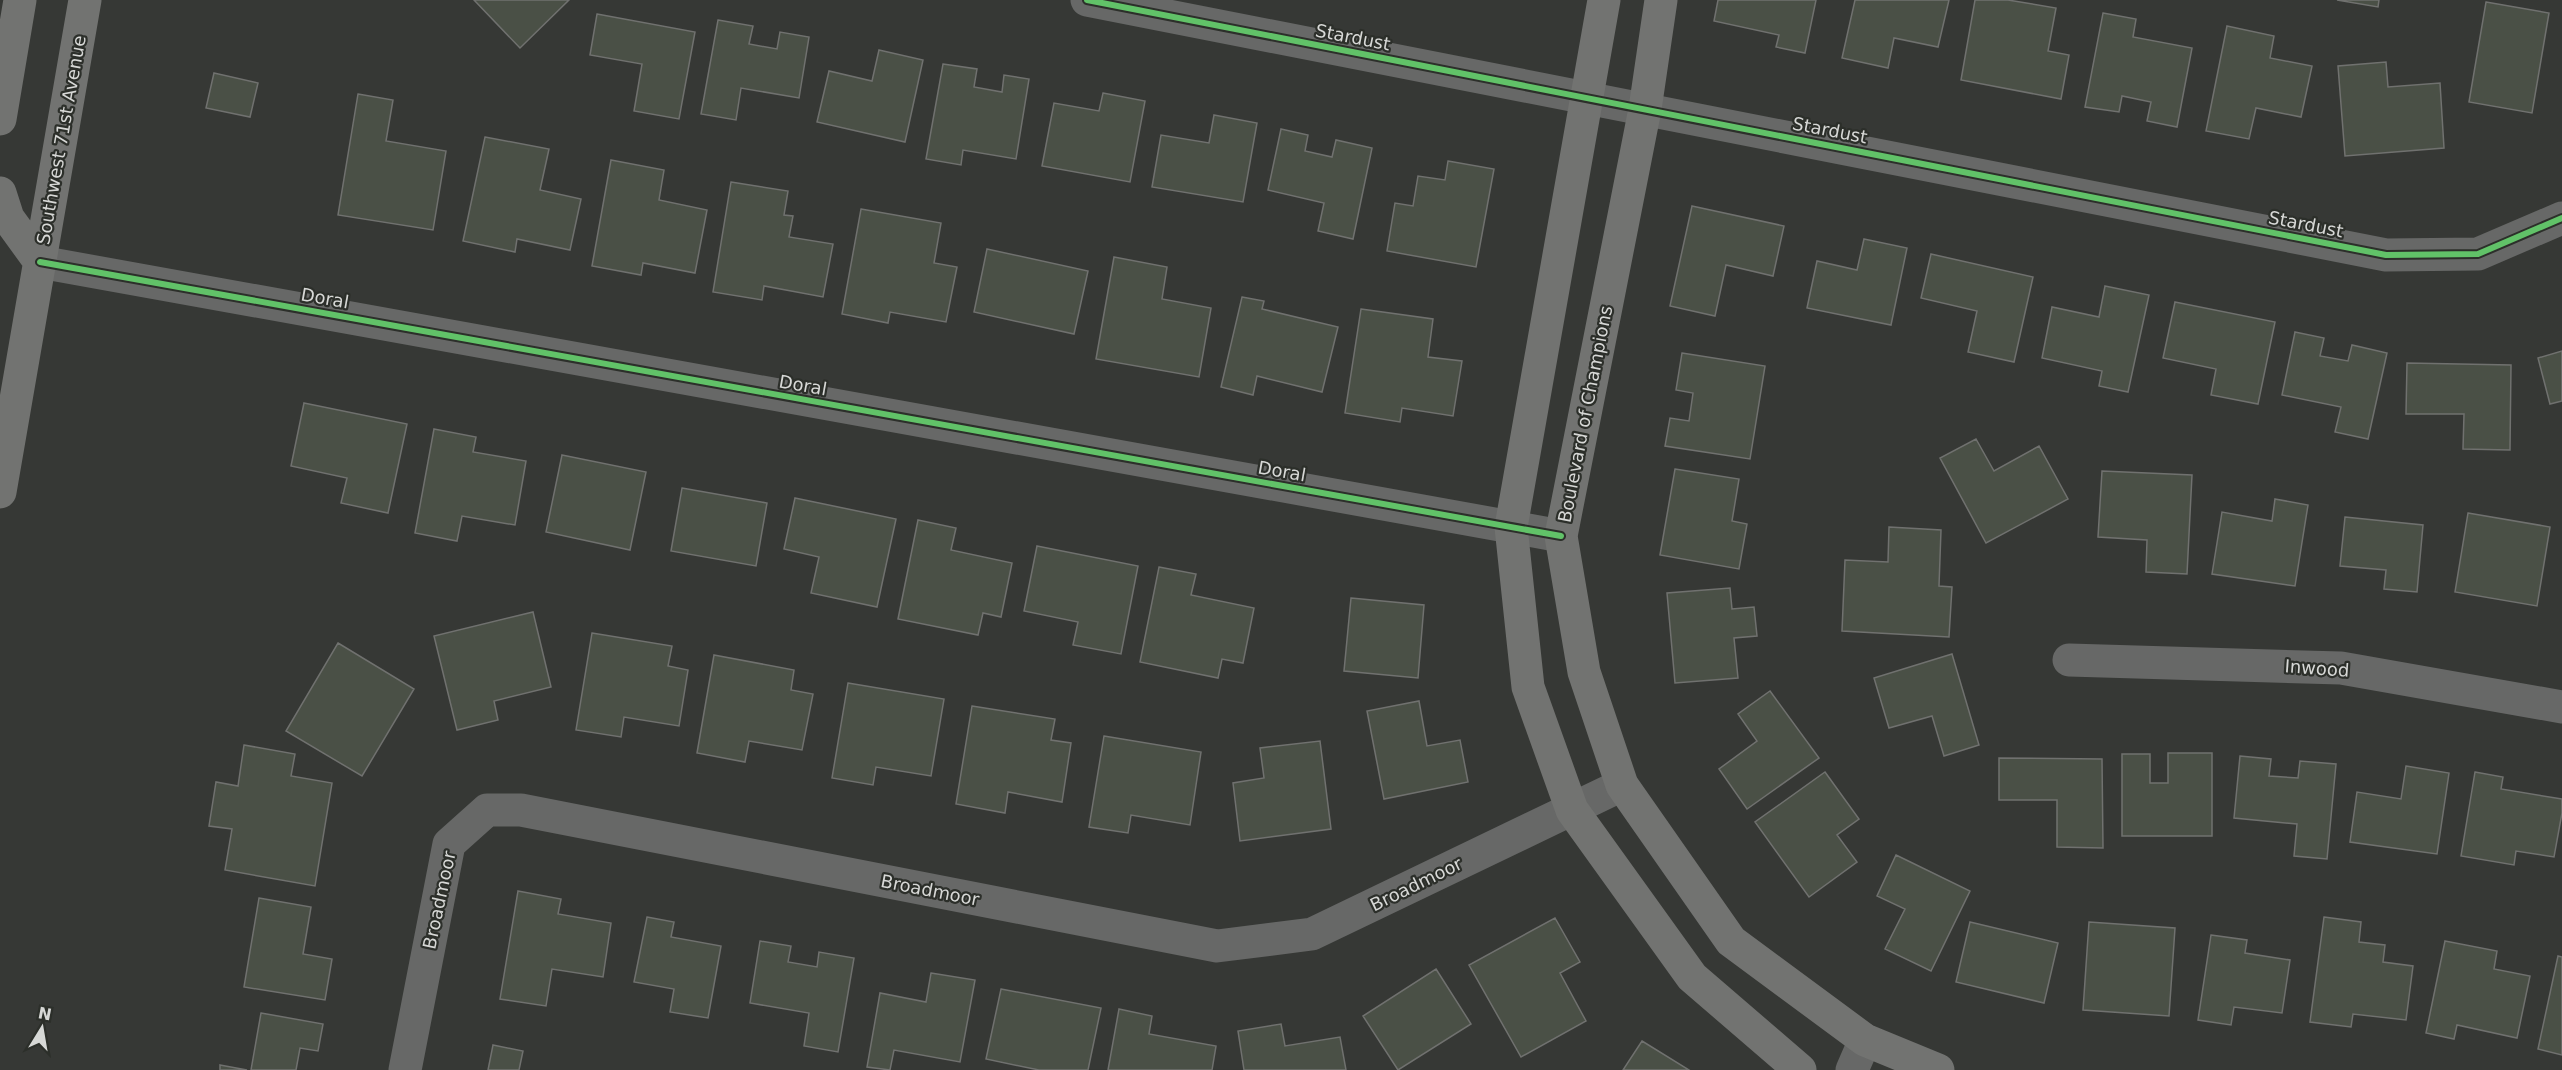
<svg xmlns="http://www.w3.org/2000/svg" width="2562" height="1070" viewBox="0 0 2562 1070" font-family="'DejaVu Sans',sans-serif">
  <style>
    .building { fill: #4a5046; stroke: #70716f; stroke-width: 1.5 }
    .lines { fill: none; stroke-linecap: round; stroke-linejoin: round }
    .street { stroke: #676867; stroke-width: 33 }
    .secondary { stroke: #727371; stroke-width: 33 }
    .cycleway-casing { stroke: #2c2f2a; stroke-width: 10 }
    .cycleway { stroke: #61c268; stroke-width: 6 }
    .labels { text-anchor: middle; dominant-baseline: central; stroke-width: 4.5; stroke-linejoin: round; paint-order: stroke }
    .street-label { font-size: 18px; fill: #d7d8d6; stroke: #2c2f2a }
  </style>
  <rect width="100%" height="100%" fill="#363835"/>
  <path class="building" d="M474,0H569L520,48Z
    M1718,0H1816L1805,53L1776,47L1779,35L1714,21Z
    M1855,0H1949L1938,47L1894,38L1888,68L1842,58Z
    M1975,0H2008L2056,8L2048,51L2069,55L2061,99L1961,80Z
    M2337,0H2379L2378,7Z
    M2486,2L2549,13L2532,113L2469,102Z
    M2103,13L2136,19L2133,37L2192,48L2177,127L2147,121L2151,102L2122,96L2119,112L2085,107Z
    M597,14L695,32L679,119L634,111L642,64L590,55Z
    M718,20L753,26L749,44L777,49L780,32L809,37L799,98L741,88L736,120L701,114Z
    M2227,26L2274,36L2270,58L2312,66L2301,117L2256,108L2249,139L2206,131Z
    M879,50L923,60L905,142L817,122L829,71L872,81Z
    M2386,62L2388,87L2440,83L2444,148L2345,156L2338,66Z
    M943,64L977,69L974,87L1002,92L1004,75L1029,79L1016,159L963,150L961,165L926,159Z
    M214,73L258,83L250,117L206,108Z
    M1103,93L1145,101L1130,182L1042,166L1054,103L1099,111Z
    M358,94L393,100L386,141L446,151L433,230L338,215Z
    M1214,115L1257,123L1243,202L1152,187L1161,135L1209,143Z
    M1281,129L1308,135L1305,151L1332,157L1336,140L1372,148L1353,239L1318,231L1324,203L1268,190Z
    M485,137L549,149L540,190L581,199L570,250L517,239L515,252L463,241Z
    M611,160L664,170L659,200L707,210L695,273L643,263L641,275L592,266Z
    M1448,161L1494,169L1476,267L1387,251L1395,203L1413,206L1418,176L1445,180Z
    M731,182L788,191L784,215L793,216L789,237L833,244L823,297L764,286L762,300L713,292Z
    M1692,206L1784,226L1773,276L1726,265L1715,316L1670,306Z
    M861,209L941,223L934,263L957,267L946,322L890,312L888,323L842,314Z
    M1864,239L1907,248L1891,325L1807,308L1817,261L1857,270Z
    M987,249L1088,271L1074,334L974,312Z
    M1931,254L2033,277L2014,362L1968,352L1977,311L1921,298Z
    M1114,257L1167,267L1162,299L1211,308L1199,377L1096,359Z
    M2105,286L2149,295L2128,392L2099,386L2102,371L2042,358L2052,307L2099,317Z
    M1242,297L1264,301L1262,309L1338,327L1322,392L1257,376L1253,395L1221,387Z
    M2175,302L2275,322L2258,404L2211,395L2216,369L2163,358Z
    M1361,309L1433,319L1428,357L1462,361L1453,416L1402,408L1400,422L1345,413Z
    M2295,332L2324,338L2320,356L2348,361L2352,345L2387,353L2368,439L2335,432L2341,407L2282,395Z
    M2562,351V401L2550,404L2538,358Z
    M1682,353L1765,366L1750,459L1665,446L1670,418L1689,421L1693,393L1676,390Z
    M2407,363L2511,365L2510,450L2463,449L2464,414H2406Z
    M304,403L407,424L388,513L341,503L347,478L291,466Z
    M434,429L476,437L473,452L526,461L515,525L462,516L457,541L415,533Z
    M1976,439L1994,471L2039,446L2068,499L1986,543L1940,458Z
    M562,455L646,472L630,550L546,532Z
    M1675,469L1739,479L1732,521L1747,524L1739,569L1660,555Z
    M2102,471L2192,475L2187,574L2146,572L2147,540L2098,537Z
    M682,488L767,503L756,566L671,551Z
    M795,498L896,519L877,607L811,593L819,557L784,549Z
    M2275,499L2308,505L2295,586L2212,574L2222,512L2272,521Z
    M2468,513L2550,527L2537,606L2455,592Z
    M2345,517L2423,525L2417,592L2384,589L2386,570L2340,566Z
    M918,520L956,528L951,550L1012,563L1001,617L983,613L978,635L898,619Z
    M1889,527L1941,530L1939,586L1952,587L1949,637L1842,631L1845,560L1888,562Z
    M1037,546L1138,566L1121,654L1073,645L1078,622L1024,611Z
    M1159,567L1196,574L1191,595L1254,608L1243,663L1222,659L1218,678L1140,662Z
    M1730,588L1732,609L1754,607L1757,636L1734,638L1738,678L1675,683L1667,593Z
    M1351,598L1424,605L1418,678L1344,671Z
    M533,612L551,687L494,701L498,720L457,730L434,636Z
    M592,633L672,646L668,666L688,670L679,726L624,717L621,737L576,730Z
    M338,643L414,689L362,776L286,731Z
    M1952,654L1979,745L1944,756L1932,716L1889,728L1874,678Z
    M714,655L794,670L791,690L813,694L802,750L749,741L745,762L697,753Z
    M848,683L944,699L931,776L876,767L873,785L832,778Z
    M1770,691L1819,758L1747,809L1719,769L1757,741L1738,714Z
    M1419,701L1427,746L1460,740L1468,782L1384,799L1367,711Z
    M972,706L1055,719L1051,740L1071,743L1062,802L1008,792L1005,813L956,804Z
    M1104,736L1201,752L1190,825L1131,815L1128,833L1089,827Z
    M1320,741L1331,829L1240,841L1233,783L1264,778L1260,748Z
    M244,745L295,754L291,776L332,783L315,886L225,870L232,829L209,826L216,782L238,786Z
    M2168,753H2212V836H2122V754H2150V783H2168Z
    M2240,756L2271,759L2269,776L2298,778L2300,761L2336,764L2327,859L2294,856L2297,824L2234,818Z
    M1999,758L2102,759L2103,848L2057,847V800H1999Z
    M2406,766L2449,773L2437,854L2350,842L2357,792L2401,799Z
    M1825,772L1859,819L1837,835L1857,862L1809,897L1755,822Z
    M2475,772L2503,777L2501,789L2562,799V813L2554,857L2516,851L2514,865L2461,856Z
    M1896,855L1970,891L1931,971L1885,949L1905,909L1877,896Z
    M518,891L561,899L558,914L611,923L603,977L552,969L546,1006L500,999Z
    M259,898L311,907L303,954L332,959L325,1000L244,987Z
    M647,917L674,922L671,937L721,946L708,1018L670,1012L674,989L634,982Z
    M2324,917L2361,922L2359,942L2385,945L2383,962L2413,966L2406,1020L2353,1014L2351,1027L2310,1022Z
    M1555,918L1580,962L1560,973L1586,1021L1521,1057L1469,965Z
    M1970,922L2058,943L2044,1003L1956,982Z
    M2089,922L2175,928L2169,1016L2083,1010Z
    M2211,935L2247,940L2245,953L2290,960L2282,1013L2234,1007L2231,1025L2198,1020Z
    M760,941L791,946L788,962L817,967L819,952L854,958L838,1052L804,1046L809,1013L750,1003Z
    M2445,941L2497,951L2494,969L2530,976L2517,1038L2457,1025L2454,1039L2426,1033Z
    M2558,956L2562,957V1055L2538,1049Z
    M1436,969L1471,1024L1398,1070L1363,1016Z
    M931,973L975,980L960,1062L894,1050L890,1070L867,1067L880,993L926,1002Z
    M1001,989L1101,1008L1088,1070H1039L986,1059Z
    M1119,1009L1152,1016L1149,1034L1216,1046L1212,1070H1108Z
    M261,1013L323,1024L318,1051L300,1048L296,1070H251Z
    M1281,1024L1285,1046L1340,1037L1346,1070H1244L1238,1031Z
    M1642,1041L1689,1070H1623Z
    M493,1045L523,1051L519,1070H488Z
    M220,1065L247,1070H220Z"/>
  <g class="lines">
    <path class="street" d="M1087,0L2386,255L2478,254L2562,218
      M40,262L1561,536
      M2069,660L2341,668L2562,707
      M405,1070L449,844L487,810H521L1217,946L1312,934L1622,785
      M1852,1070L1865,1040"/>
    <path class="secondary" d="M1604,0L1511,527L1528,687L1572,810L1692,977L1800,1070
      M1661,0L1645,109L1561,536L1584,672L1622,785L1731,941L1865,1040L1938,1070
      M0,119L20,0
      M0,193L8,218L40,262
      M0,492L85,0"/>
    <g class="cycleway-casing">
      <path id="cycleway" d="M1087,0L2386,255L2478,254L2562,218
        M40,262L1561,536"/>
    </g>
    <use href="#cycleway" class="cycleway"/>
  </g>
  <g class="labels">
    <g class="street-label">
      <text transform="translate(1353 37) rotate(11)">Stardust</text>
      <text transform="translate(1830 130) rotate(11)">Stardust</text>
      <text transform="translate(61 140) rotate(-80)">Southwest 71st Avenue</text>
      <text transform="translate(2306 224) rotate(11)">Stardust</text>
      <text transform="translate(325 298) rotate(10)">Doral</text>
      <text transform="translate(803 385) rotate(10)">Doral</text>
      <text transform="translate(1585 414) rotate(-79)">Boulevard of Champions</text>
      <text transform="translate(1282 471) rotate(10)">Doral</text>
      <text transform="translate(2317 668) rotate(4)">Inwood</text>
      <text transform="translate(1416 884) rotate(-26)">Broadmoor</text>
      <text transform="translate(930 890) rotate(11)">Broadmoor</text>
      <text transform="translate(439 900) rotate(-78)">Broadmoor</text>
    </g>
  </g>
  <g transform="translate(42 1028) rotate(11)" stroke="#2c2f2a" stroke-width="4.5" paint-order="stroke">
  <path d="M0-4.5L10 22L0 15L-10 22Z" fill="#d7d8d6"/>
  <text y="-9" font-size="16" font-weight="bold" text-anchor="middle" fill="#d7d8d6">N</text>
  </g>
</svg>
